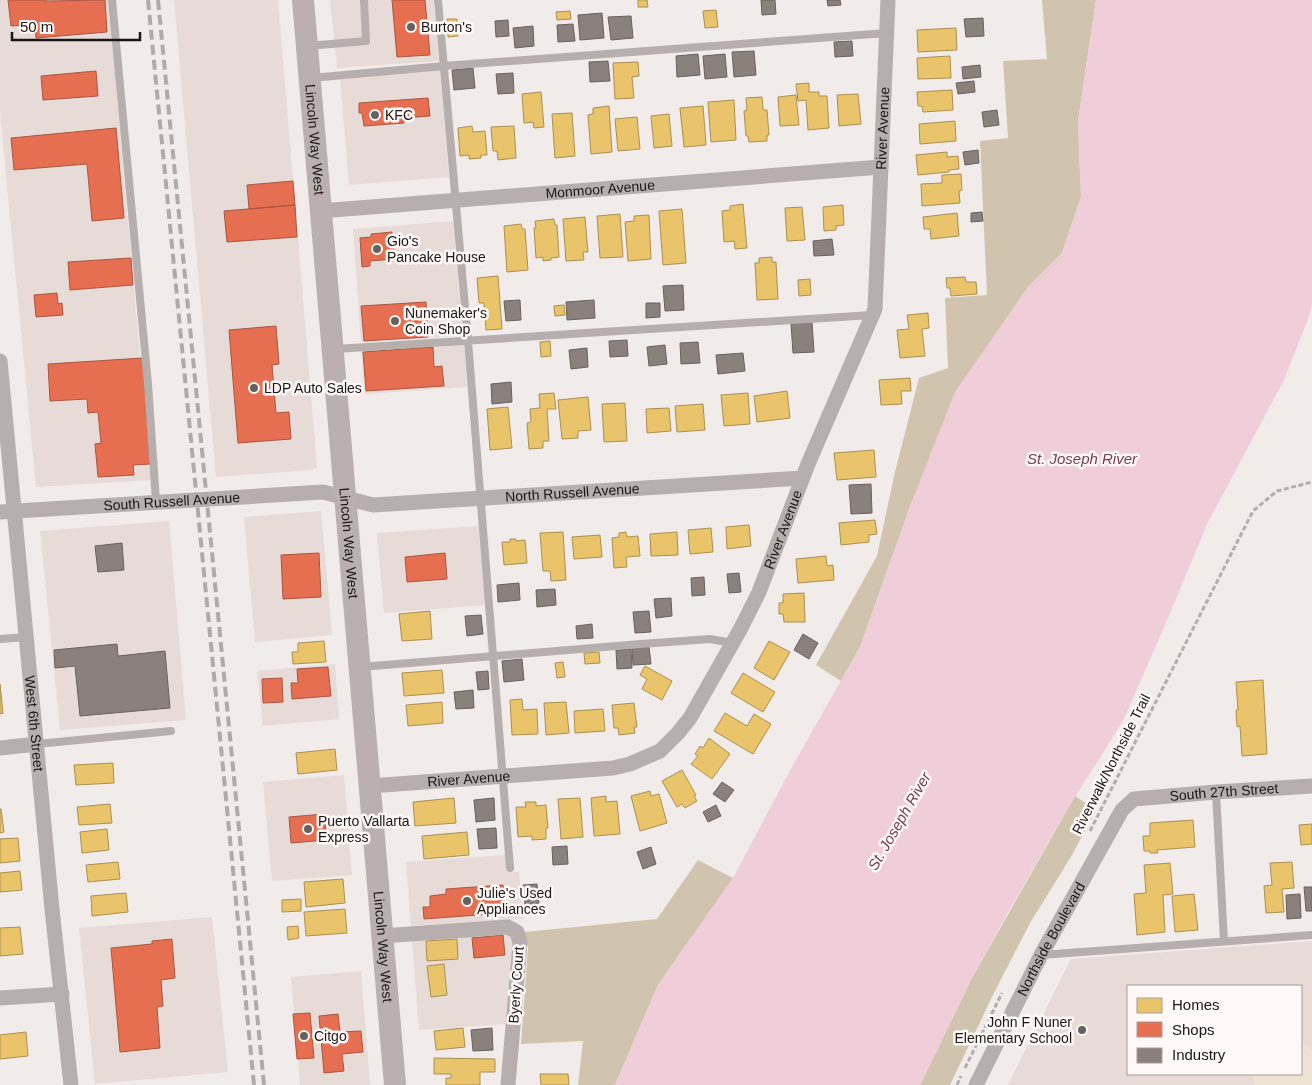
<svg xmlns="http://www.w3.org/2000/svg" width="1312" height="1085" viewBox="0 0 1312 1085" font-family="Arial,sans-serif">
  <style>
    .built { fill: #e7dbd8; fill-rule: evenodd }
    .green { fill: #ede3d4 }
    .forest { fill: #d1c4af }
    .water { fill: #efcdd9 }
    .homes { fill: #e9c46a; stroke: #ab9051 }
    .shops { fill: #e76f51; stroke: #aa553f }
    .industry { fill: #8a817c; stroke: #68615d }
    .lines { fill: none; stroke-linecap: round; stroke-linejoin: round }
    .path { stroke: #b3adad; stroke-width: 3; stroke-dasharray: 5 2.5; stroke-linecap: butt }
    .service { stroke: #b6afae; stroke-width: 8 }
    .minor { stroke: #b6afae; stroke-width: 15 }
    .primary { stroke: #bab0b0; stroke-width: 22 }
    .rail { stroke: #b0aaa9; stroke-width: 4; stroke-dasharray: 10 5; stroke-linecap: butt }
    .poi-dot { fill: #656160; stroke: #fef8f6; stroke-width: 2 }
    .labels { text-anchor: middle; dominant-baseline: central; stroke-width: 5; stroke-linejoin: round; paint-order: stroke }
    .poi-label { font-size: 14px; fill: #1a1716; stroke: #fef8f6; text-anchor: start }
    .street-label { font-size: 14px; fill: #1a1716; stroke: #fef8f6 }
    .water-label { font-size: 15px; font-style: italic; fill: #753c55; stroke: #fef8f6 }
  </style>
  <rect width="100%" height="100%" fill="#f1ebea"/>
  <path class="built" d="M0,0H108L151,480L36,487L0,113Z
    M174,0H278L317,467L312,470L216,477Z
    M330,0H433L439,61L337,68Z
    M440,70L449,177L349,185L340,79Z
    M453,221L463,336L361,342L353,229Z
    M464,344L467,387L365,394L361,351Z
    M321,511L332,635L255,642L244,517Z
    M169,521L186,720L60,730L40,531Z
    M478,526L486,605L384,613L377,533Z
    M335,664L339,719L263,726L257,671Z
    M344,775L352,875L272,881L263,782Z
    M506,855L507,872H519L523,919L411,926L406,862Z
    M212,917L228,1072L95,1084L79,928Z
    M508,933L514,939L507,1024L419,1030L412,940Z
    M1312,941V1085H1008L1071,959ZM1128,986H1301V1074H1128Z
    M361,971L370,1085H300L291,977Z"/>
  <path class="green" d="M1301,1042L1312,1050V1085H1254L1253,1074H1301Z"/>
  <path class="forest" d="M1042,0H1096L1078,121L1081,197L1062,253L1027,288L912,501L860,647L841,681L816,665L877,556L895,472L919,378L948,368L945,298L987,295L980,141L1008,138L1003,61L1047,59Z
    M1075,796L1096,810L1072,855L1030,923L994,993L950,1085H920L972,978Z
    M698,860L733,878L658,985L615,1085H578L583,1041L521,1044L528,947L524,932L657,919Z"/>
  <path class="water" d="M1096,0H1312V305L1308,319L1284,380L1208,522L1168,618L1124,719L1062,818L1002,923L972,978L920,1085H615L658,985L733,878L788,774L860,647L912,501L955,392L1027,288L1062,253L1081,197L1078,121Z"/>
  <path class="homes" d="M638,0H647L648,7H638Z
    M716,10L718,27L705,28L703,11Z
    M570,11L571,19L557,20L556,12Z
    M447,19H457L458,36L448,37Z
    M956,28L957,50L918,52L917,30Z
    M950,56L951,78L918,79L917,58Z
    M638,62L639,76L632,77L634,98L615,99L613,63Z
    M809,83V92H819V96H827L829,128L808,130L806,100L798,101L796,84Z
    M952,90L953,110L923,112L922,106H918L917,92Z
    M541,92L544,127L534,128L533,122L524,123L522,94Z
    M858,94L861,124L839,126L837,95Z
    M796,95L799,125L780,126L778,97Z
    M762,97L763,110H767L769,135H767V141L749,142L748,136H746L744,111L747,110L746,98Z
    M734,100L736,140L711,142L708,102Z
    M609,106L612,152L591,154L588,115L593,114V108Z
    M703,106L706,145L684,147L680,108Z
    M572,113L575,156L555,158L552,114Z
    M669,114L672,146L654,148L651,116Z
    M637,117L640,149L618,151L615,119Z
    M955,121L956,141L920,144L919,124Z
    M472,126L473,132L485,131L487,155H481V158L469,159V155L460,156L458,128Z
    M514,126L516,158L498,160L497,151H493L491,127Z
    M947,152V157L958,156L959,169L949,170V172L918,175L916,155Z
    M961,174L962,190L959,191L960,203L922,206L921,184L942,183V175Z
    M743,204L747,248L735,249L734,241L724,242L722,211L730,210V206Z
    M843,205L844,225L836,226V230L824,231L823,207Z
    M802,207L805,240L787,241L785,208Z
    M682,209L686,263L663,265L659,211Z
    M957,213L959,236L931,239L930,229H924L923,217Z
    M620,214L623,257L600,258L597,216Z
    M649,215L651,259L628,261L625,222L634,221V216Z
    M585,217L588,252H583L584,260L566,261L563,219Z
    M554,219L555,225H557L559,257L551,258V260L543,261V257L536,258L534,228H536L535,221Z
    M521,224L522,229H525L528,270L507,272L504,226Z
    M772,257V262H776L778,299L757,300L755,263H759V258Z
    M498,276L502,329L486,330L484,303H479L477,278Z
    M965,277L966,282H976L977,294L951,296L950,288H947L946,278Z
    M810,279L811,295L799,296L798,280Z
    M564,305L565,315L555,316L554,306Z
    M928,313L929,328L922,329L925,356L900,358L897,330L909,329L907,315Z
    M550,341L551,356L541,357L540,342Z
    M910,378L911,391H901L902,404L881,405L879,380Z
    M787,391L790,418L757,422L754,396Z
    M554,393L556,409H547L549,441H543V448L529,449L527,423L531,422L530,409L540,408L539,394Z
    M748,393L750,424L724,426L721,395Z
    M588,397L591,430L578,431V438L562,439L558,400Z
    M625,403L627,441L604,442L602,404Z
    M703,404L705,430L677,432L675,406Z
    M508,407L512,448L490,450L487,409Z
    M669,408L671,431L647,433L646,409Z
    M874,450L876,477L837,480L834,453Z
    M875,520L877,534L869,535V542L841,545L839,523Z
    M749,525L751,546L727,549L726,527Z
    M711,528L713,552L690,554L688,530Z
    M563,532L566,580L551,581L550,571H543L540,533Z
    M626,532L627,537L638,536L640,556L626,557L627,567L614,568L612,538L619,537V533Z
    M677,532L678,555L651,556L650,534Z
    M600,535L602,557L574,559L572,537Z
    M510,539H516V541L525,540L527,563L504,565L502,542H510Z
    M826,556L827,566L833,565L834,580L798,583L796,559Z
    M804,593L805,622H784L783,614H779V603H783V594Z
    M430,611L432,639L402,641L399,614Z
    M324,641L326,662L293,664L292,652H298V643Z
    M769,641L790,652L774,680L754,668Z
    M599,652L600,663L585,664L584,653Z
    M563,662L565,677L557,678L555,663Z
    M645,666L672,681L662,700L642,689L647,679L640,675Z
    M442,670L444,693L404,696L402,673Z
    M743,673L775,692L763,712L731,693Z
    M1263,680L1267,754L1242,756L1240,726L1237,727L1236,710H1238L1236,682Z
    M0,684L3,713L0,714Z
    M522,699L523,710L537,709L538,734L512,735L510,700Z
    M442,702L443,723L408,726L406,705Z
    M566,702L569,733L546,735L544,703Z
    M634,703L637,727H634L635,733L619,735L618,728H614L612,705Z
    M603,709L605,731L575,733L574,711Z
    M725,713L747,726L754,714L771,724L753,754L714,731Z
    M709,738L730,754L712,779L691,764L698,756L695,754L700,746L703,748Z
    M335,749L337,770L298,774L296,753Z
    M113,763L114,783L76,785L74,765Z
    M682,770L696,795L694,796L697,801L685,808L682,804L677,807L662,781Z
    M650,791L651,796L659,794L667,823L640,831L631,796Z
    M606,796V802L617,801L620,834L594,836L591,798Z
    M454,798L456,823L415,826L413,802Z
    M580,798L583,837L561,839L558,799Z
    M525,802H536V806L546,805L548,828H546V839L532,840V836L518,837L516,807H526Z
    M110,804L112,823L79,825L77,807Z
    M0,809H1L4,832L0,833Z
    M1193,820L1195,847L1157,850L1158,853H1150V851H1144L1143,836H1150V823Z
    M1312,824V844L1301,845L1299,825Z
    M107,829L109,850L82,853L80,832Z
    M467,832L469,855L424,859L422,836Z
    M18,838L20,861L0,863V839Z
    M118,862L120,879L88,882L86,865Z
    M1292,862L1294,888L1282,889L1284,912L1266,913L1264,886L1272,885L1270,863Z
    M1170,863L1173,894L1163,895L1165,932L1137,935L1134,894L1146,893L1144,865Z
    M20,871L22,890L0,892V873Z
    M343,879L345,903L306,907L304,882Z
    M126,893L128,912L92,916L91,896Z
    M1194,894L1198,930L1175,932L1172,896Z
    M301,899V911L282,912V900Z
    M345,909L347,933L306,936L304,912Z
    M298,926L299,938L288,940L287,927Z
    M20,927L23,954L0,956V928Z
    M457,939L458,959L427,961L426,941Z
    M444,964L447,995L431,997L427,966Z
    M463,1028L465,1047L436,1050L434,1031Z
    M26,1032L28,1056L0,1059V1035Z
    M434,1058L495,1059V1072H480V1085H446V1078H451V1074H434Z
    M540,1074H568L569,1085H541Z"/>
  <path class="shops" d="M8,0H46V1L105,0L107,32L36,38L35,24L11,26Z
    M392,0H425L430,55L397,57Z
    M96,71L98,96L43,100L41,76Z
    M428,98L430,116L404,118V123L364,126L362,113H359V103Z
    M116,128L124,218L92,221L87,164L14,170L11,138Z
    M293,181L295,205L249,209L247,185Z
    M295,205L297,237L227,242L224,211Z
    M392,232L395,259L370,261V266L362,267L360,238L371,237V234Z
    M131,258L133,285L70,290L68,262Z
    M57,293L58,304L62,303L63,315L36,317L34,295Z
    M426,302L428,337L364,341L361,306Z
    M276,326L279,364L272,365L276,413L289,412L291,439L238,443L229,330Z
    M433,347L434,367L442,366L444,386L366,391L363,352Z
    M143,358L150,464L133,465L134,475L98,477L95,444L101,443L98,412L88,413L87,399L50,401L48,364Z
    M319,553L321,597L283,599L281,555Z
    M445,553L447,579L407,582L405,557Z
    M328,667L331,696L292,699L291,683H298L297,669Z
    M282,678L283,702L263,703L262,679Z
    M324,814L327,840L291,843L289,817Z
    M503,885L505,913L424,919L423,907H430V896L446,894V889Z
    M503,935L505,955L474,958L472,938Z
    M172,939L175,978L161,980L163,1006L157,1007L160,1048L120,1052L111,948L152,944V941Z
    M310,1013L314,1058L297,1059L293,1014Z
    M338,1014L340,1032L361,1031L363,1052L342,1054L344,1071L324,1073L319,1016Z"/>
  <path class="industry" d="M761,0H775L776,14L762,15Z
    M827,0H840L841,5L828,6Z
    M602,13L604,38L580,40L578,15Z
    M631,16L633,38L611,40L608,17Z
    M983,18L984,36L966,37L964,19Z
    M508,20L509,36L496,37L495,21Z
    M573,24L575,41L558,42L557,25Z
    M533,26L534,46L515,48L513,28Z
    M852,41L853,56L835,57L834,42Z
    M754,51L756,75L734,77L732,52Z
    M698,54L700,75L677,77L676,56Z
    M725,54L727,77L705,79L703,56Z
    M608,61L610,81L590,82L589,62Z
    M980,65L981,77L963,79L962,67Z
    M473,68L475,88L454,90L452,70Z
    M513,73L514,93L498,94L496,74Z
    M974,81L975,92L958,94L956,83Z
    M997,110L999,125L984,127L982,112Z
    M978,150L979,163L965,165L963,152Z
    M982,212L983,221L971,222V213Z
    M832,239L834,255L814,256L813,241Z
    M683,285L684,310L665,311L663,286Z
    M520,300L521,320L506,321L504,301Z
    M594,300L595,318L567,320L566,302Z
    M646,303H660V317L646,318Z
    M812,322L814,352L793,353L791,324Z
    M627,340L628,356L610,357L609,341Z
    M698,342L700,363L681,364L680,343Z
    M665,345L667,364L649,366L647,347Z
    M587,348L588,367L571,369L569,350Z
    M743,353L745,371L718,374L716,355Z
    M511,382L512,402L492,404L491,384Z
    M871,484L872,513L851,514L849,485Z
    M122,543L124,570L98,572L95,546Z
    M739,573L741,592L729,593L727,574Z
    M704,577L705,595L692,596L691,578Z
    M519,583L520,600L498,602L497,585Z
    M555,589L556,605L537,607L536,590Z
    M671,598L672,616L656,618L654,599Z
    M649,611L651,632L635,633L633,612Z
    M481,615L483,634L467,636L465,616Z
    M592,624L593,638L577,639L576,626Z
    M803,634L818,643L809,659L794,650Z
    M117,644L118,656L165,651L170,708L80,716L75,666L55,668L54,650Z
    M649,647L651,664L633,665L632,648Z
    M631,649L632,668L617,669L616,650Z
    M522,659L524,680L504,682L502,661Z
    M488,671L489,689L478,690L476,672Z
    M473,690L474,708L456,709L454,692Z
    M722,782L734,790L725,802L713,794Z
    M494,798L495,820L476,822L474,800Z
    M716,805L721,816L708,822L703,812Z
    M496,828L497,848L479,849L477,829Z
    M567,846L568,864L553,865L552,847Z
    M651,847L656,864L643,869L637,852Z
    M537,884L539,903L525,905L523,885Z
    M1304,887H1312V911H1306Z
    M1300,894L1301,918L1287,919L1286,895Z
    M492,1028L493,1050L473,1051L471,1030Z"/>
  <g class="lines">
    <path class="path" d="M1090,831L1253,511L1277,491L1312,482
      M965,1068L1002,993
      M957,1085L961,1076"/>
    <path class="service" d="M112,0L148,384L156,501
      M438,0L468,341L510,868
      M308,46L366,41L364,0
      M311,78L444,66L887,33
      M335,349L872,315
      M0,639L27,637
      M361,667L641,644L710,639L732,643
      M37,744L171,731
      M1216,792L1224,941
      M1041,955L1312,935"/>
    <g class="minor">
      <path id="s1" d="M320,211L881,167"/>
      <path id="s2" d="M0,361L52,909L71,1085"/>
      <path id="s3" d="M0,512L323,492L373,505L802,478"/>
      <path d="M0,748L37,744"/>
      <path id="s4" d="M370,786L613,768L630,764L660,751L678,733L690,718L741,628L759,592L808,464L875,309L888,0"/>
      <path d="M382,936L508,927L517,932L520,943L508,1085"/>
      <path d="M0,998L62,994"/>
      <path id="s5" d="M976,1085L1041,955L1122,810L1134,799L1216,792L1312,786"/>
    </g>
    <path class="primary" id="s6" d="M303,0L395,1085"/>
    <path class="rail" d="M148,0L254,1085
      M158,0L264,1085"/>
  </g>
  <g class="poi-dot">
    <circle cx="411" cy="27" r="5"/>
    <circle cx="375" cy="115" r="5"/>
    <circle cx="377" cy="249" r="5"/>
    <circle cx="395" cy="321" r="5"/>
    <circle cx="254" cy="388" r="5"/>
    <circle cx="308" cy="829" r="5"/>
    <circle cx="467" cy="901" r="5"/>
    <circle cx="1082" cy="1030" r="5"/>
    <circle cx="304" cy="1036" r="5"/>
  </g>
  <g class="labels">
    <g class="poi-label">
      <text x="421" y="27">Burton's</text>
      <text x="385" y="115">KFC</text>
      <text x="387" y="241">Gio's<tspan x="387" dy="16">Pancake House</tspan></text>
      <text x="405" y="313">Nunemaker's<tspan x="405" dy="16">Coin Shop</tspan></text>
      <text x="264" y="388">LDP Auto Sales</text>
      <text x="318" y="821">Puerto Vallarta<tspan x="318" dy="16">Express</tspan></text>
      <text x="477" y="893">Julie's Used<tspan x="477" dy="16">Appliances</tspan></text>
      <text x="1072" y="1022" text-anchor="end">John F Nuner<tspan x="1072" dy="16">Elementary School</tspan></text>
      <text x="314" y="1036">Citgo</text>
    </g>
    <g class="street-label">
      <text stroke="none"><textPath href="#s4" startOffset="969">River Avenue</textPath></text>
      <text stroke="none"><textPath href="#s6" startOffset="140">Lincoln Way West</textPath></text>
      <text stroke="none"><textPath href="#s1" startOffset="281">Monmoor Avenue</textPath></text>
      <text stroke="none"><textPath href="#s3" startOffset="575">North Russell Avenue</textPath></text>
      <text stroke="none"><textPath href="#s3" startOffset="172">South Russell Avenue</textPath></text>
      <text stroke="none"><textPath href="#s4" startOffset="549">River Avenue</textPath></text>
      <text stroke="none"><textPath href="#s6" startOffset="545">Lincoln Way West</textPath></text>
      <text stroke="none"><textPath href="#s2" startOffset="364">West 6th Street</textPath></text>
      <text transform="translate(1111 764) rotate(-63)">Riverwalk/Northside Trail</text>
      <text stroke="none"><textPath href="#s4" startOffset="99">River Avenue</textPath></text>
      <text stroke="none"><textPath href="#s5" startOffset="418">South 27th Street</textPath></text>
      <text stroke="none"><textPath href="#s5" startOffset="164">Northside Boulevard</textPath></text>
      <text stroke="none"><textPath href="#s6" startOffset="950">Lincoln Way West</textPath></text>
      <text transform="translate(516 985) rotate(-86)">Byerly Court</text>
    </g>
    <g class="water-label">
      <text x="1082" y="458">St. Joseph River</text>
      <text transform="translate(899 821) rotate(-60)">St. Joseph River</text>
    </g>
  </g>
  <rect x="1127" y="985" width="175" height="90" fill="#fef8f6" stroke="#a39e9c"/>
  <rect x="1137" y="998" width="25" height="15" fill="#e9c46a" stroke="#a39e9c"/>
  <text x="1172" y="1010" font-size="15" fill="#1a1716">Homes</text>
  <rect x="1137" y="1022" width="25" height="15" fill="#e76f51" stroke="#a39e9c"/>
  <text x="1172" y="1035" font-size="15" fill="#1a1716">Shops</text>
  <rect x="1137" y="1048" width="25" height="15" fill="#8a817c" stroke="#a39e9c"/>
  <text x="1172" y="1060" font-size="15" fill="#1a1716">Industry</text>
  <path d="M12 32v8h128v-8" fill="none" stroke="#1a1716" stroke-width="2.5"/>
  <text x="20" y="32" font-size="15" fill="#1a1716" stroke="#fef8f6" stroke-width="4" paint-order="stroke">50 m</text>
</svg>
